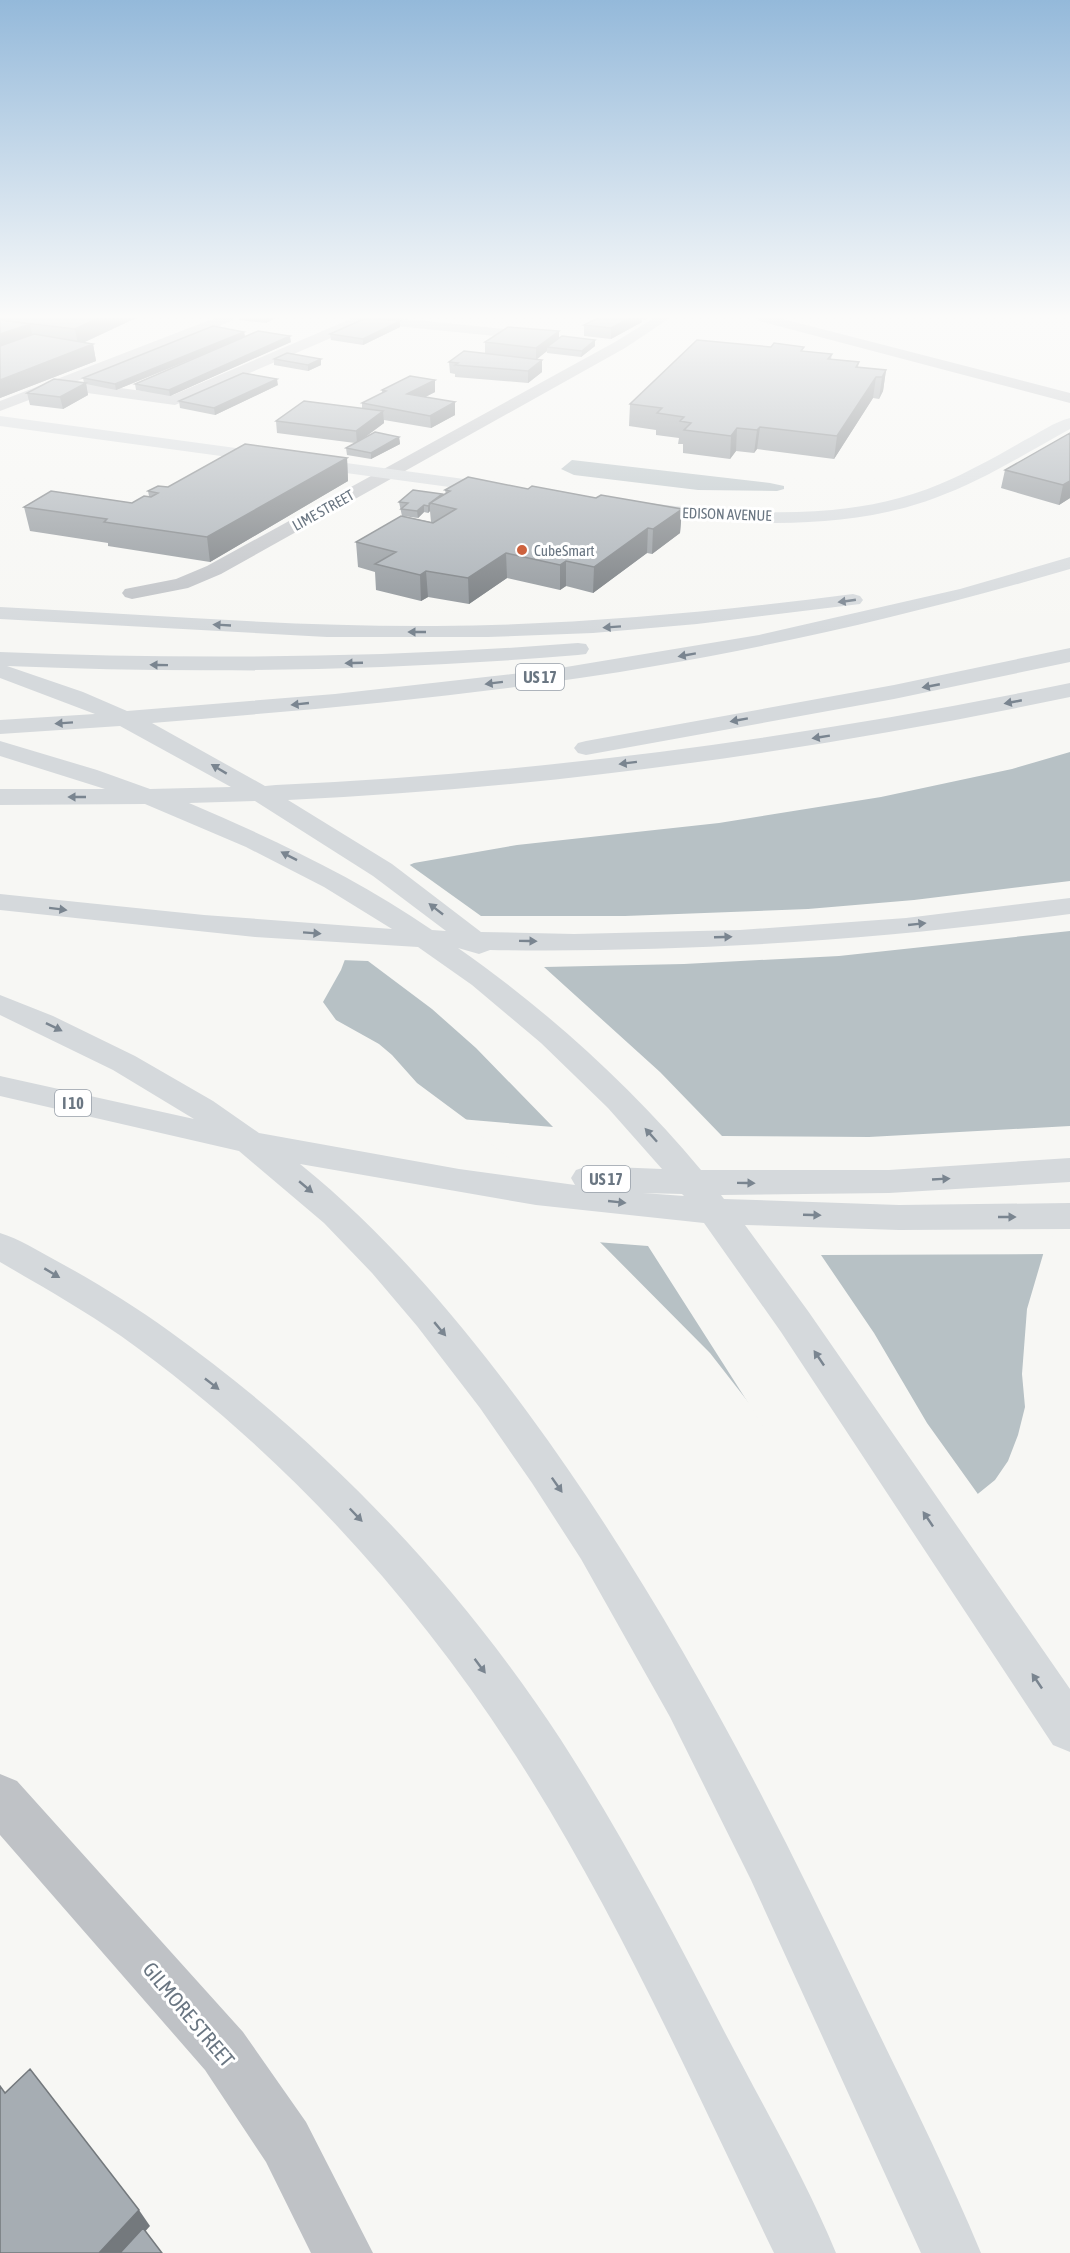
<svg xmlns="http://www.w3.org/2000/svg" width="1070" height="2253" viewBox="0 0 1070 2253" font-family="'Asap Condensed',sans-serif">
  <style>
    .water { fill: #b7c1c5 }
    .pier { fill: #f7f7f4 }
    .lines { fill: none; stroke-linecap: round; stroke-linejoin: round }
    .minor { fill: #bfc2c6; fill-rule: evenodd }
    .tertiary { fill: #bfc2c6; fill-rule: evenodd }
    .secondary { fill: #d5d9dc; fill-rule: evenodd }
    .motorway { fill: #d5d9dc; fill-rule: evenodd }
    .wall { fill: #8f959a; fill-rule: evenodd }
    .shaded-wall { fill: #74797d }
    .building { fill: #a6adb3; stroke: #74797d; stroke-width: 1.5 }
    .oneway { fill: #7a8590 }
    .poi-dot { fill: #cd623e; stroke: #fff; stroke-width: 2 }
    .labels { text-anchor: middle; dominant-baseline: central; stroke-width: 6; stroke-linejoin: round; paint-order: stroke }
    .far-street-label { font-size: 15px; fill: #6a7682; stroke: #fff }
    .far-poi-label { font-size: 15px; fill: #6a7682; stroke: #fff; text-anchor: start }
    .shield { fill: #fff; stroke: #979fa8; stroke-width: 1.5 }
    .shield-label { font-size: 16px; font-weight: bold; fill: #6a7682 }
    .near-street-label { font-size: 21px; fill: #6a7682; stroke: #fff }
  </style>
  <rect width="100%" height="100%" fill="#f7f7f4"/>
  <path class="water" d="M572,460L770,483L784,486V489L777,491L698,490L574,475L561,469Z
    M1070,752V1163L1027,1309L1022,1374L1025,1407L1018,1435L1008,1461L995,1480L974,1497L774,1435L710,1353L586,1228L479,1129L417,1083L392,1055L379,1044L336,1020L323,1002L341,970L347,954L398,870L414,863L517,845L719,823L881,797L1012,769Z"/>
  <path class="pier" d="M407,863L481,916H625L808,909L914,900L1070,881V931L839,956L684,964L544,967L660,1072L722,1136L869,1137L1070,1126V1175L1048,1254L821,1255L874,1333L927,1423L980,1497L948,1509L911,1510L873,1500L835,1486L801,1462L772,1437L763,1426L648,1246L596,1242L515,1163L460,1119L553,1127L476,1048L432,1009L368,961L341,960L354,907L364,891L379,878Z"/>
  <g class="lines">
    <path class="minor" d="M215,318H234L232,321L75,382L173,395L353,318H397L544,333L551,337L544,341L366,323L175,405L58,389L0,411V401Z
      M654,318H670L625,348L221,574L188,588L132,599L125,597L122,593L125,589L176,579L207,566L615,342Z
      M0,1774L17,1781L243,2032L306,2122L373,2253H311L266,2162L205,2070L0,1835Z"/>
    <path class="tertiary" d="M757,318H779L1070,393V403L759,321Z"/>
    <path class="secondary" d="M0,416L501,484L507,485L510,489L507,493L501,494L0,426Z
      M1070,418V429C1026,453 983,481 935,498C860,526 775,526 695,519C674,517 652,516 632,511L629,507L632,503L638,502C737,513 846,524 940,484C969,472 997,456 1025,440C1039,433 1054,422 1070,418Z"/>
    <path class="motorway" d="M1070,557V569C933,609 795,642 655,666C488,695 320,709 152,723L265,786L276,785C544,773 808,737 1070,683V697C812,751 552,788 288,800L392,864L481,932L574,934L740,930L906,918L1070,898V914C877,940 685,953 490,950L479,954L458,948C548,1011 631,1086 701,1170H889L1070,1158V1182L889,1193L721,1195L724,1199L899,1205L1070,1203V1229L899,1230L745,1225L808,1311L1070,1689V1752L1053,1745L781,1332L704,1223L536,1205L300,1164C388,1235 461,1322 528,1413C658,1590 760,1784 854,1982C897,2072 943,2161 981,2253H921L751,1880L670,1717L581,1559L532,1483L480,1408L417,1326L372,1273L324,1223L239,1151L0,1096V1076L194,1119L113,1070L0,1015V995L53,1016L135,1056L213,1101L259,1133L459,1169L575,1185L571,1178L576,1170L588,1166L662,1169L608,1108L541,1043L472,985L418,947L255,937L0,910V894L204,915L392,929L324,887L246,847L145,804L0,805V789H105L0,756V741L97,770L150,789L231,787L120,726L0,734V720L95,714L0,678V652C193,660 385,658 578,643L586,644L589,649L586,654L578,655C388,671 198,674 7,666L83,692L127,711L335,694L548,670L759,635L960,589ZM255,801L373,876L446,931L432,930C357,878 273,839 189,803ZM643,1193L682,1194L684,1196Z
      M853,594L860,596L863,600L860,604L697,624L593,633L488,637H327L0,619V607C145,614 291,627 436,626C576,625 715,612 853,594Z
      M1070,648V662L894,699L586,755L578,753L574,748L578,743L586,741L894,685Z
      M0,1233C19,1239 37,1250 55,1260C94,1281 133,1305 169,1331C323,1441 458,1582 561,1740C621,1833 673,1931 723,2029C761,2102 805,2178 836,2253H774C693,2086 617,1913 516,1756C412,1594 278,1448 121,1336C82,1309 41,1286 0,1262Z"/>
  </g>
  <path class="wall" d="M136,318L83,343L93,344L96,361L0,398V319Z
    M239,318H275L266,323L239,320Z
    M598,318H647L645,320L642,319V322L611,339L584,336V325Z
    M400,321V327L363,345L331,340L330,334Z
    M559,331V338L595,340V346L581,357L547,353V351L536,359L542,360V372L528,383L455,377V374L450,373L449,362L485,353V342Z
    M244,332L245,337L291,342L170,396L136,390L135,384L212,351L116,390L86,384L88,395L63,409L30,405L27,393L84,383L83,378Z
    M804,351L832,354L831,359L859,362L858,367L886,370L883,391L879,399L873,398L834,459L757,449L754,453L736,451L730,459L683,453V444H678L679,438L656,435V430L629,426L630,404Z
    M274,359L321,365L308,371L274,365Z
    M435,380V392L425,397L455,402V415L431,428L384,420V423L364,438L399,437L400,444L371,459L347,455L346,448L355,443L277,433L276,421L362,408V403L382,393V390Z
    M278,385L215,415L180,408L179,401Z
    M1070,433V498L1059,505L1001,488L1005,470Z
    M347,458L348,481L210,562L108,546V543L30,531L24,507L132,503L149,496L148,491Z
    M528,489L596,498L682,509L680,533L652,554L647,553L593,593L566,586L560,590L507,578L469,604L428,597L421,601L376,590L375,572L358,567L356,542L402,516L399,502L442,496L446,494L445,490ZM430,511L431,522L403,516L418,518L424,512L428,513Z"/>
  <path class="shaded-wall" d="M99,318H136L78,345L75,329Z
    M265,318H275L266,323Z
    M630,318H642V322L611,339V328Z
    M400,321V327L363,345V339Z
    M30,324L34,344L0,356V334Z
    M559,331V342L547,347V351L536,360V348Z
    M244,332L245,337L116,390L115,384Z
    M290,336L291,342L170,396L169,390Z
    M595,340V346L581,357L582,351Z
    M93,344L96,361L0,398V380Z
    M321,359V365L308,371V365Z
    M542,360V372L528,383V371Z
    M886,370L883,391L879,399L882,377Z
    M876,377L873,398L834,459L837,436Z
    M277,379L278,385L215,415L214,408Z
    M435,380V392L408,406L407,394Z
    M86,383L88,395L63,409L60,397Z
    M455,402V415L431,428L430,416Z
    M383,411L384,423L357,443L356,431Z
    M760,427L757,449L754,453L757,430Z
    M737,428L736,451L730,459L731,436Z
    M399,437L400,444L371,459V453Z
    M347,458L348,481L210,562L207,537Z
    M1070,481V498L1059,505L1063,485Z
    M430,504V511L428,513V506Z
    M424,505V512L418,518L417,511Z
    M682,509L680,533L652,554L653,529Z
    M648,528L647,553L593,593L594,567Z
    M506,553L507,578L469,604L468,578Z
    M566,561V586L560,590V565Z
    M426,571L428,597L421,601L420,575Z
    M139,2210L150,2226L126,2253H99Z"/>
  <path class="building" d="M3,318H99L75,329L0,320Z
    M366,318H376L400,321L363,339L330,334Z
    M598,318H630L611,328L584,325Z
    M0,320L30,324L0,334Z
    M213,326L244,332L115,384L83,378Z
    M508,327L559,331L536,348L485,342Z
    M258,331L290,336L169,390L135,384Z
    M34,334L93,344L0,380V346Z
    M562,336L595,340L582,351L547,347Z
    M697,340L771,347L774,343L804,347L801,351L832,354L828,359L859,362L856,367L886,370L882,377H876L837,436L760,427L757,430L737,428L731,436L684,430L691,423L680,421L684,417L657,413L662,408L630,404Z
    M464,351L542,360L528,371L455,365L458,363L449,362Z
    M287,353L321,359L308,365L274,359Z
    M243,373L277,379L214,408L179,401Z
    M410,376L435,380L407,394L455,402L430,416L362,403L386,391L382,390Z
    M54,379L86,383L60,397L27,393Z
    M304,401L383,411L356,431L276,421Z
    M375,432L399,437L371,453L346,448Z
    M1070,433V481L1063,485L1005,470Z
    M245,444L347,458L207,537L104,522L107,519L24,507L51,491L132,503L144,496L151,497L158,493L148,491L158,486L168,487Z
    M468,477L528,489L532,486L596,498L601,495L682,509L653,529L648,528L594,567L566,561L560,565L506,553L468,578L426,571L420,575L375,564L396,552L356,542L401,516L433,523L456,509L430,503L450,491L445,490Z
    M413,490L442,494L430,503H431L428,506L424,505L417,511L401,509L408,503L399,502Z
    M30,2069L139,2210L99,2253H0V2086L5,2093Z
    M143,2228L162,2253H120Z"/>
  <defs><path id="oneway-solid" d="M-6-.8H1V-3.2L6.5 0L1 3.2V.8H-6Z" transform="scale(1.5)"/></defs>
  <g class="oneway">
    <use href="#oneway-solid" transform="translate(847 601) rotate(172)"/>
    <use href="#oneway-solid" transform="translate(222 625) rotate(-177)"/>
    <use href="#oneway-solid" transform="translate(612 627) rotate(176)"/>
    <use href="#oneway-solid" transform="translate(417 632) rotate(-180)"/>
    <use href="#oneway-solid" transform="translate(687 655) rotate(170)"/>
    <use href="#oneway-solid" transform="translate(354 663) rotate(178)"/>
    <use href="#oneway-solid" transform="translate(159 665) rotate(-179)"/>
    <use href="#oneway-solid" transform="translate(494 683) rotate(173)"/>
    <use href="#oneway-solid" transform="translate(931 686) rotate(169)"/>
    <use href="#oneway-solid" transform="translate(1013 702) rotate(169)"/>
    <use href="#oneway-solid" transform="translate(300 704) rotate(174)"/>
    <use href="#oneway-solid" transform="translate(739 720) rotate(170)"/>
    <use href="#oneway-solid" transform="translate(64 723) rotate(176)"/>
    <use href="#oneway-solid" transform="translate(821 737) rotate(171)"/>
    <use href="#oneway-solid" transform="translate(628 763) rotate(173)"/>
    <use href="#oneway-solid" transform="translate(219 769) rotate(-149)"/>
    <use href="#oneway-solid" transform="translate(77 797) rotate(180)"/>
    <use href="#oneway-solid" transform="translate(289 856) rotate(-153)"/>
    <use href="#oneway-solid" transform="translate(58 909) rotate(7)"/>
    <use href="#oneway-solid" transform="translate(436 909) rotate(-142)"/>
    <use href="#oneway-solid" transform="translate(917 924) rotate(-6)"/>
    <use href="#oneway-solid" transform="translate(312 933) rotate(4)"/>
    <use href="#oneway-solid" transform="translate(723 937) rotate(-2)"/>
    <use href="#oneway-solid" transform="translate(528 941) rotate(1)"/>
    <use href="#oneway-solid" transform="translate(54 1027) rotate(26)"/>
    <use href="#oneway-solid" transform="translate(651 1135) rotate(-132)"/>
    <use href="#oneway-solid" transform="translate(941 1179) rotate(-3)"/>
    <use href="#oneway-solid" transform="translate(746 1183) rotate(1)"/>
    <use href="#oneway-solid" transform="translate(306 1187) rotate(40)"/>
    <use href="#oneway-solid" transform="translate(617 1202) rotate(6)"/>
    <use href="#oneway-solid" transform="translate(812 1215) rotate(2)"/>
    <use href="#oneway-solid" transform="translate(1007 1217)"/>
    <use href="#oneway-solid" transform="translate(52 1273) rotate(31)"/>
    <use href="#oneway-solid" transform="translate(440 1329) rotate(50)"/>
    <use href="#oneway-solid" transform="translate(819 1358) rotate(-124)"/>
    <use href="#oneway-solid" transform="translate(212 1384) rotate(38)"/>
    <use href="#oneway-solid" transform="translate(557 1485) rotate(55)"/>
    <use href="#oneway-solid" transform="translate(356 1515) rotate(46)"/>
    <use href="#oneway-solid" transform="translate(928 1519) rotate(-124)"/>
    <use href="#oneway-solid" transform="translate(480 1666) rotate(53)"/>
    <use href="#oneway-solid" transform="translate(1037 1681) rotate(-124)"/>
  </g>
  <linearGradient id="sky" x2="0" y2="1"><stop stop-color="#94b9da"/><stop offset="0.5" stop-color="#fbfbfa"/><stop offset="1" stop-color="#fbfbfa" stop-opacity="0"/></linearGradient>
  <rect width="1070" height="633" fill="url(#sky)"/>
  <circle class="poi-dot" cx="522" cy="550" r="6"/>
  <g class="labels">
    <g class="far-street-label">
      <text transform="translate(323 510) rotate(-29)">LIME STREET</text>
      <text transform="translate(727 514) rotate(2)">EDISON AVENUE</text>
    </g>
    <g class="far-poi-label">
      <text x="534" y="550">CubeSmart</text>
    </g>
    <g class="shield">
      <rect x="516" y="664" width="48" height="26" rx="4.5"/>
      <rect x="55" y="1090" width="36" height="26" rx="4.5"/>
      <rect x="582" y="1166" width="48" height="26" rx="4.5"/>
    </g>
    <g class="shield-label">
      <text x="540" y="677">US 17</text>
      <text x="73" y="1103">I 10</text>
      <text x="606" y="1179">US 17</text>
    </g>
    <g class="near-street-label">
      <text transform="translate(189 2014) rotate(50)">GILMORE STREET</text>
    </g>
  </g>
</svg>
